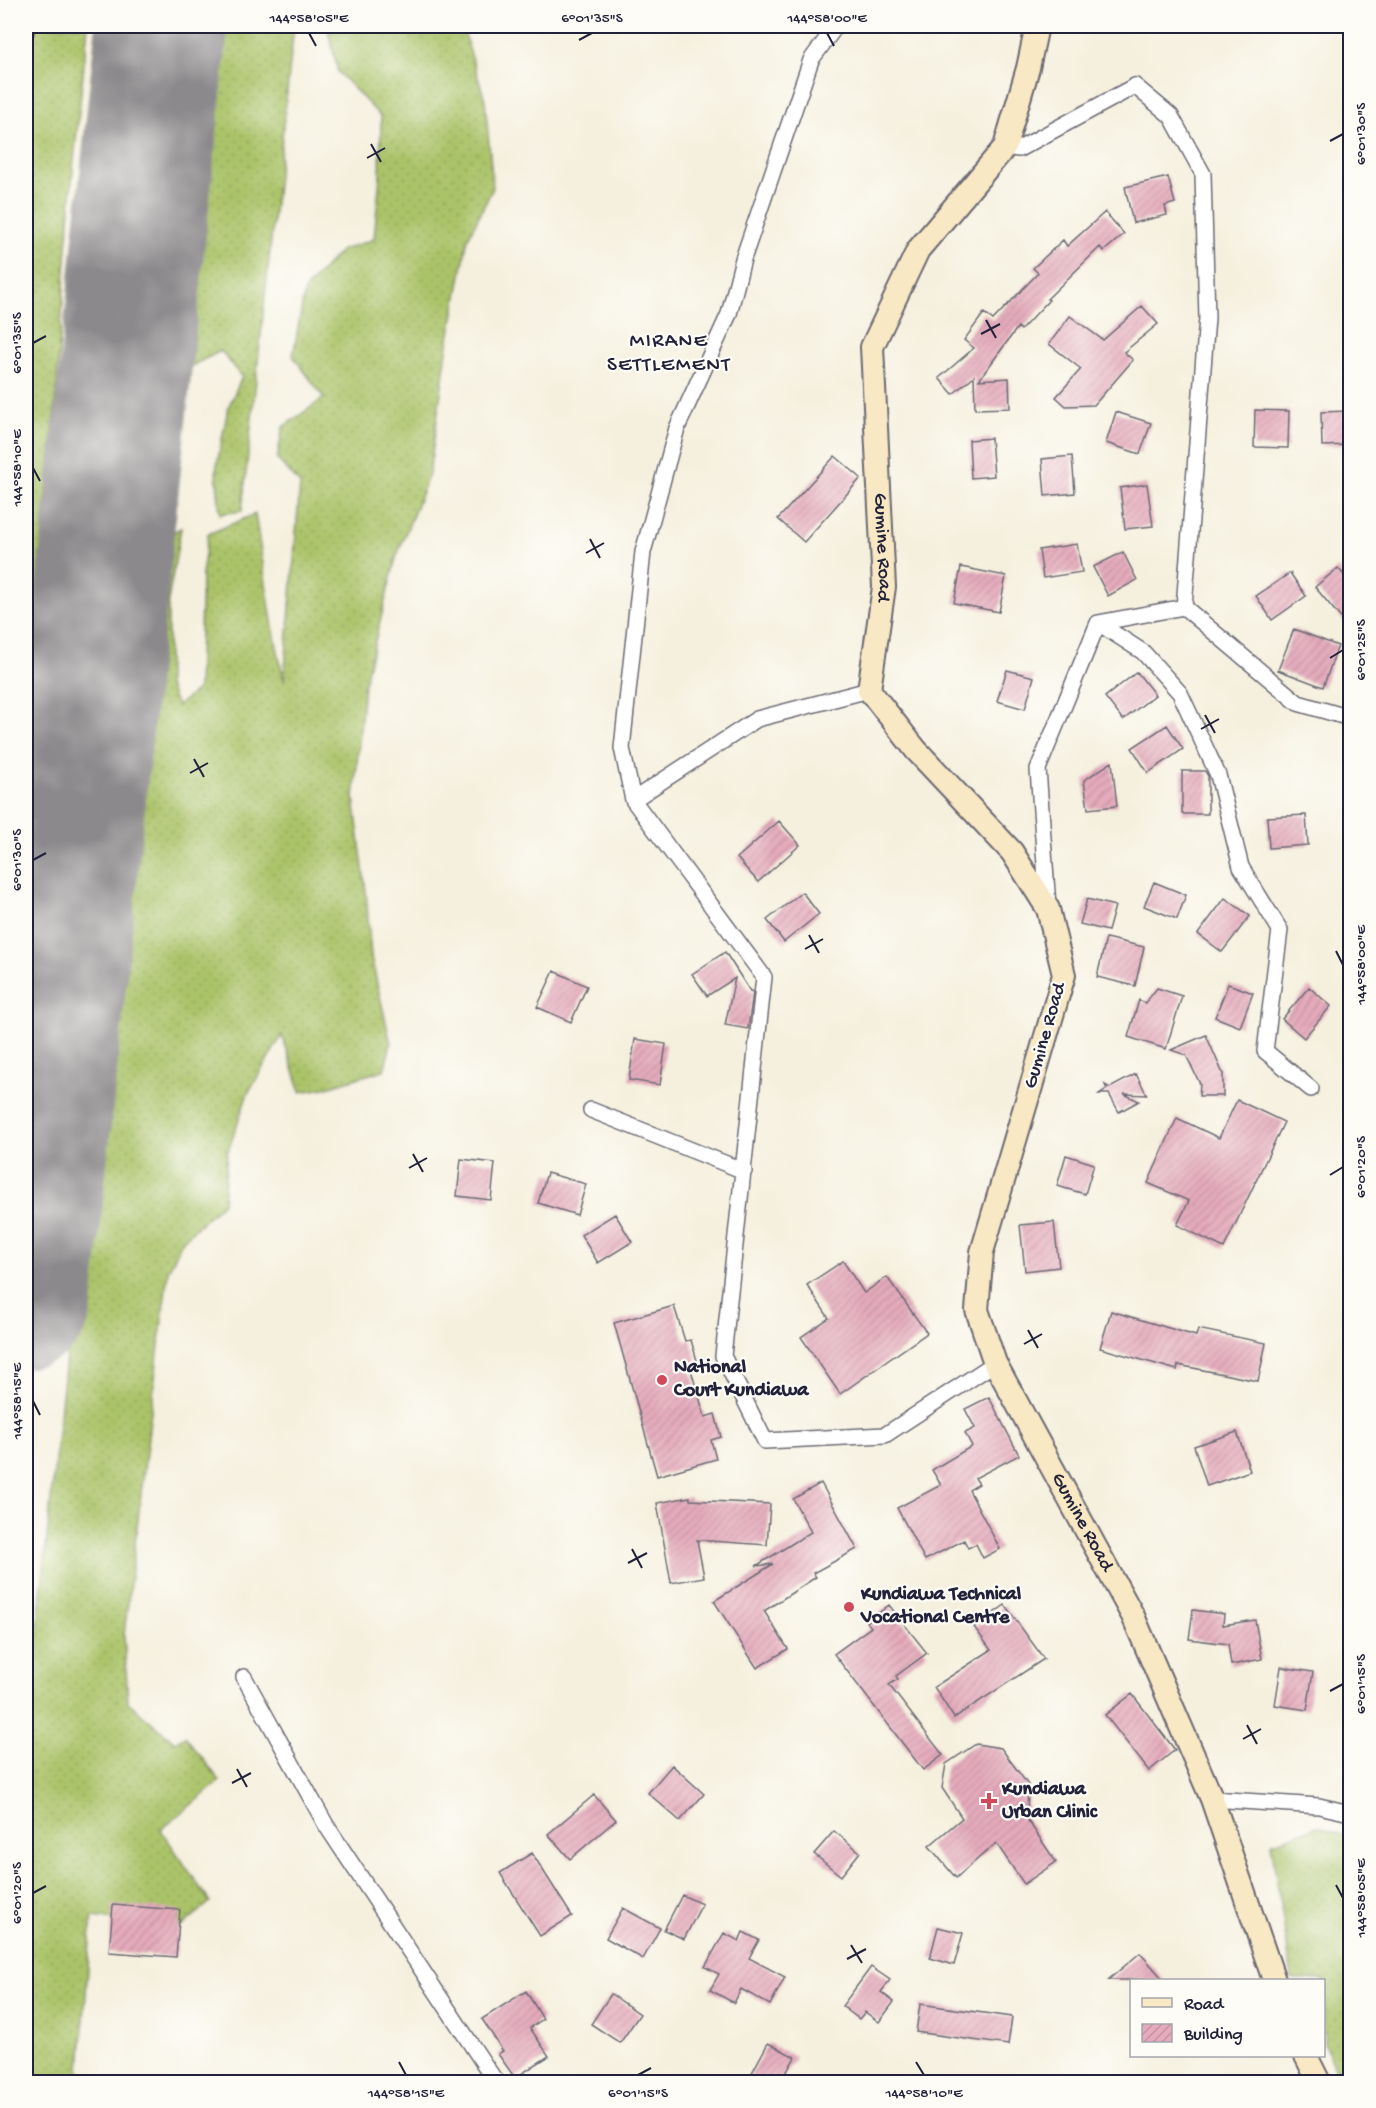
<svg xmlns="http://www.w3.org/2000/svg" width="1376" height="2108" viewBox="0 0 1376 2108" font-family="'Gochi Hand',sans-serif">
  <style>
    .grass { fill: url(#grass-dots); stroke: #667252; stroke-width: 1.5 }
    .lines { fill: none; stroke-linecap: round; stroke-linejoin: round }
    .runway { stroke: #8c898c; stroke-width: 132 }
    .building { fill: url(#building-hatch) }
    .street-casing { stroke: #6c6a74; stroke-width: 18 }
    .secondary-casing { stroke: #6c6a74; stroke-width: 26 }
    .street { stroke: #fff; stroke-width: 15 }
    .secondary { stroke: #f8e8c3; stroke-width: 22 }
    .ticks { fill: none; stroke: #22223b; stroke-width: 2 }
    .poi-dot { fill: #d1495b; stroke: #fdfcf7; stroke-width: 2 }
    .labels { text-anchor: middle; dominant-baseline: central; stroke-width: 4.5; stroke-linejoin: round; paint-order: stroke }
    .street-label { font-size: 20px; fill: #22223b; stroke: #fdfcf7 }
    .poi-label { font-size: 20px; font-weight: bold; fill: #22223b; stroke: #fdfcf7; text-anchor: start }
    .neighbourhood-label { font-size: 21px; letter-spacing: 1.5px; fill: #22223b; stroke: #fdfcf7 }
    .neatline { fill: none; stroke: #22223b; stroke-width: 2 }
    .ticks-label { font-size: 15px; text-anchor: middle; fill: #22223b }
  </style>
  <defs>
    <pattern id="grass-dots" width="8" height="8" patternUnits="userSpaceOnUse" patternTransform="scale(1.5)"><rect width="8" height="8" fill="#aac368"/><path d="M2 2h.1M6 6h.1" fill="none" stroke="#92a75b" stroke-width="1.8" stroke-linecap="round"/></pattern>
    <pattern id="building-hatch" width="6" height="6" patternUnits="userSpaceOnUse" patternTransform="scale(1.5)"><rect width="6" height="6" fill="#e5abbc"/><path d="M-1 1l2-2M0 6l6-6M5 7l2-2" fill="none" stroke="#c493a2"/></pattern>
  </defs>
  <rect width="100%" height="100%" fill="#fdfcf7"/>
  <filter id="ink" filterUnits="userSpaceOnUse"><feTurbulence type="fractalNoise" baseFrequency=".0167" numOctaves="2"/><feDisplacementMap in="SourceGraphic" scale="12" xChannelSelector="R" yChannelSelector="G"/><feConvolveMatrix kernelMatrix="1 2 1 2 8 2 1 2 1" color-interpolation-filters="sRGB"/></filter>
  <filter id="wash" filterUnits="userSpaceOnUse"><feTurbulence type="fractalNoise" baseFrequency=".008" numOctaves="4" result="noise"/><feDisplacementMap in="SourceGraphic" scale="24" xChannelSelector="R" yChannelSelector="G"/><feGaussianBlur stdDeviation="1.35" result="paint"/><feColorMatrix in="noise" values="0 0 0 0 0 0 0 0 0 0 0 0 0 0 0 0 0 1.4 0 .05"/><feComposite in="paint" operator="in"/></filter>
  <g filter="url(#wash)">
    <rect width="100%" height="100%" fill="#f5f0de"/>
    <path class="grass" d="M36,26H88L73,169L46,522L26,682V122Z
      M209,26H294L242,511L220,514L216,470L228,408L242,377L221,351L175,374Z
      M327,26H462L485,100L493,188L468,238L448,344L429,474L396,558L364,685L354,798L366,891L371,957L391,1044L384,1070L324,1088L301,1092L282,1035L248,1093L227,1154L223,1203L183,1240L168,1271L124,1635L128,1702L175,1742L185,1736L220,1781L161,1830L210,1902L181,1927L92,1917L79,2082H26V1736L152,544L181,528L168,601V685L177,706L198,689L202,574L208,534L255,514L273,627L284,681L300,484L277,459L283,427L324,398L293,356L305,289L340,251L374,239L380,176L381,117L338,72Z
      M1318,1826L1350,1838V2082H1342L1324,2044V1980H1293L1292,1978L1271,1843Z"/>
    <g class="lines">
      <path class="runway" d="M26,1302L162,26"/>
    </g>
    <g id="blocks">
      <path class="building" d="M1168,177L1175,203L1165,206L1167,215L1133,223L1125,187Z
        M1105,212L1124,234L1104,251L1100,247L1047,299L1049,300L1021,330L1018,327L979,380L1009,378L1010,408L975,409L974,376L953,394L939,378L974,348L964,340L984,313L993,320L1038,273L1033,268L1063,240L1067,246Z
        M1142,306L1158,324L1124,352L1133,360L1094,405L1066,406L1056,397L1081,369L1049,344L1070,316L1103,340Z
        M1255,410L1289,411L1288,448L1254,447Z
        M1350,411V445L1322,446L1321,412Z
        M1116,412L1151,423L1140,454L1106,443Z
        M991,438L994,476L971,478L969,440Z
        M835,456L861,478L804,542L778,519Z
        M1072,456L1075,493L1045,496L1042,459Z
        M1147,484L1153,526L1125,529L1120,488Z
        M1077,544L1082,572L1043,578L1039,550Z
        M1123,552L1137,580L1108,596L1093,567Z
        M961,567L1006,576L999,612L954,603Z
        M1338,568L1350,582V629L1315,587Z
        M1290,573L1306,596L1272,620L1256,596Z
        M1294,629L1338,646L1323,687L1278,670Z
        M1007,670L1034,677L1025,709L997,701Z
        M1137,672L1155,695L1123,720L1105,697Z
        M1167,725L1183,749L1148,773L1132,748Z
        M1112,762L1117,806L1088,809L1084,780Z
        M1182,771H1205L1208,776V814H1182Z
        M1306,815L1308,845L1269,848L1267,817Z
        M779,821L800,845L758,882L737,858Z
        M1154,882L1186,895L1177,919L1144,906Z
        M802,892L819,914L784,942L767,920Z
        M1225,898L1250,916L1222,952L1198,934Z
        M1087,899L1115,906L1108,931L1080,924Z
        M1106,938L1144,947L1135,986L1097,977Z
        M725,952L750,991L753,992L748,1029L725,1025L735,978L707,996L692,974Z
        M554,971L587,986L571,1022L537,1007Z
        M1228,984L1253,993L1240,1027L1215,1017Z
        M1309,987L1331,1006L1304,1038L1282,1019Z
        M1157,988L1182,996L1166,1049L1128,1037L1139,1000L1145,1003Z
        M1206,1035L1223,1074V1096H1199L1200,1084L1186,1055L1171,1050Z
        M635,1039L666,1044L660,1085L629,1080Z
        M1136,1074L1147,1095L1124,1094L1139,1101L1119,1112L1109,1094H1099L1107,1089L1105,1085L1110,1088Z
        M1237,1100L1284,1122L1224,1248L1177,1225L1189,1201L1148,1183L1177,1118L1219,1138Z
        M1066,1155L1094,1164L1085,1194L1057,1186Z
        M461,1159L495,1163L491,1200L457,1196Z
        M547,1173L586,1184L577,1215L538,1203Z
        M615,1214L632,1242L598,1263L581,1235Z
        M1054,1222L1059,1267L1025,1271L1020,1225Z
        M843,1261L864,1293L887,1277L927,1333L840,1394L801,1337L829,1318L807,1285Z
        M674,1306L685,1341L691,1340L698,1364L690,1367L705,1417L715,1414L721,1437L711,1440L716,1459L657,1476L614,1323Z
        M1111,1311L1196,1336L1198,1329L1266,1343L1258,1381L1178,1365L1177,1370L1100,1348Z
        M989,1397L1019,1455L975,1478L979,1484L969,1490L1000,1549L983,1558L976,1544L968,1548L964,1540L925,1560L897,1508L941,1485L932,1470L972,1446L965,1433L975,1428L965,1409Z
        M1237,1432L1250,1471L1207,1486L1194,1446Z
        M821,1483L857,1549L813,1573L816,1577L764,1611L788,1649L757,1668L714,1601L773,1564L756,1566L811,1532L793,1499Z
        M690,1497V1500L770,1504L767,1545L697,1540L704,1577L671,1583L657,1503Z
        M889,1605L927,1653L896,1676L898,1679L889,1685L943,1755L923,1770L834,1654L871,1627L867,1622Z
        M1005,1605L1044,1659L954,1718L934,1687L991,1650L974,1627Z
        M1193,1610L1224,1614L1223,1625L1255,1620L1262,1659L1231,1665L1228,1644L1189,1639Z
        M1281,1667L1313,1672L1307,1710L1275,1705Z
        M1132,1694L1175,1750L1149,1771L1105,1715Z
        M976,1744L1001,1748L1028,1785L1027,1819L1056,1862L1024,1884L996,1843L956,1878L929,1846L962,1818L942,1788L946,1764Z
        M672,1765L704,1794L680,1821L648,1793Z
        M594,1795L616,1820L570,1859L548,1834Z
        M834,1831L860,1852L841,1876L814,1854Z
        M532,1853L572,1916L540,1936L500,1873Z
        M682,1895L702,1904L684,1939L664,1930Z
        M113,1905L180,1910L176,1957L109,1952Z
        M623,1908L660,1928L643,1959L606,1938Z
        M938,1927L963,1933L954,1965L930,1958Z
        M743,1932L759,1940L749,1958L785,1977L770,2005L741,1989L734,2003L710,1990L719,1974L705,1967L724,1933L739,1941Z
        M1140,1953L1164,1980H1108Z
        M871,1967L890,1980L881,1992L894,2002L879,2022L865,2012L859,2019L842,2006Z
        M526,1991L543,2019L530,2028L549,2056L515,2078L498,2054L503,2051L482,2019Z
        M611,1994L640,2014L620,2043L591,2024Z
        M920,2004L1012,2017L1008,2045L916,2032Z
        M768,2043L795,2057L781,2082H747Z"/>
    </g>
  </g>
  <g filter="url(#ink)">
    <use href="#blocks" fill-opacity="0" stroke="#6c6a74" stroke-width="1.5"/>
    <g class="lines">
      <g class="street-casing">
        <path id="street" d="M26,32V26
          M1005,147L1019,149L1135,86L1171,116L1203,174L1207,318L1184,607
          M1098,623L1143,652L1180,693L1218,775L1241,867L1280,930L1265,1051L1311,1089
          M869,690L757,719L633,800L764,977L723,1356L765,1441L885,1435L995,1363
          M633,800L622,748L643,552L677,428L729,314L743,259L811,60L836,26
          M1048,906L1038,769L1098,623L1184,607L1298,703L1350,718
          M591,1110L744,1171
          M244,1677L326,1825L496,2082
          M1212,1799L1319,1806L1350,1813"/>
      </g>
      <g class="secondary-casing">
        <g id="secondary">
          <path id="s1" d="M1037,26L1028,68L1005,147L918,250L872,347L884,587L869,690L916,750L1012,852L1048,909L1064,975L982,1252L977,1310L995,1363L1133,1616L1212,1799L1274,1980"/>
          <path d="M1306,2056L1319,2082"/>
        </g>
      </g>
      <use href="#street" class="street"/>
      <use href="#secondary" class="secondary"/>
    </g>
  </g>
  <path class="ticks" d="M309,33L316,46M827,33L834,46M579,40L592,33M1330,141L1343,134M371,144L381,162M367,158L385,148M986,320L996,338M981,334L1000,324M33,343L46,336M33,468L40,481M590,539L600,558M586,553L604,543M1330,658L1343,650M1205,715L1215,733M1201,729L1219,719M194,759L204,777M190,773L208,763M33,860L46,853M809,935L819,953M805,949L823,939M1336,951L1343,965M413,1154L423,1172M409,1168L427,1158M1330,1175L1343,1167M1028,1330L1038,1348M1024,1344L1042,1334M33,1401L40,1415M632,1549L642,1568M628,1563L647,1553M1330,1691L1343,1684M1247,1725L1257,1744M1243,1739L1261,1729M237,1769L247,1787M232,1783L251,1773M1336,1885L1343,1898M33,1893L46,1886M851,1945L862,1963M847,1959L866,1949M399,2062L406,2075M916,2062L924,2075M638,2075L651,2068"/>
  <g class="poi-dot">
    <circle cx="662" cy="1380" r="6"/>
    <circle cx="849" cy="1607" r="6"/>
    <path d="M986 1792h6v6h6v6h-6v6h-6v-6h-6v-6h6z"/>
  </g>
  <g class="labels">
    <g class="street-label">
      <text stroke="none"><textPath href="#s1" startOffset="568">Gumine Road</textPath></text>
      <text transform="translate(1046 1036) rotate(-74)">Gumine Road</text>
      <text stroke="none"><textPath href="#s1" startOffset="1648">Gumine Road</textPath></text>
    </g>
    <g class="poi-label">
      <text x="674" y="1368">National<tspan x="674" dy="23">Court Kundiawa</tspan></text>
      <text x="861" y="1595">Kundiawa Technical<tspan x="861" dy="23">Vocational Centre</tspan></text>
      <text x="1002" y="1790">Kundiawa<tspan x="1002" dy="23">Urban Clinic</tspan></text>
    </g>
    <g class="neighbourhood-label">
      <text x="669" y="342">MIRANE<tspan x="669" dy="24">SETTLEMENT</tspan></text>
    </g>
  </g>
  <rect width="1376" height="2108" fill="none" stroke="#fdfcf7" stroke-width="66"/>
  <rect x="1130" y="1979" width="195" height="78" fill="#fdfcf7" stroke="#a5a5ac" stroke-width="1.5"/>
  <rect x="1142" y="1998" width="30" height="9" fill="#f8e8c3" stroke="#a5a5ac" stroke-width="1.5"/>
  <text x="1184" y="2009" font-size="18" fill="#22223b">Road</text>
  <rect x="1142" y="2024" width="30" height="18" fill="url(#building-hatch)" stroke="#a5a5ac" stroke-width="1.5"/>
  <text x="1184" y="2039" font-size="18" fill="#22223b">Building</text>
  <rect x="33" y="33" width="1310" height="2042" class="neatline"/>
  <g class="ticks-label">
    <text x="309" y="22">144°58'05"E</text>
    <text x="592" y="22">6°01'35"S</text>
    <text x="827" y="22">144°58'00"E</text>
    <text transform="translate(1360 134) rotate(-90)" y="5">6°01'30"S</text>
    <text transform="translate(16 343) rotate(-90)" y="5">6°01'35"S</text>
    <text transform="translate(16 468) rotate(-90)" y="5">144°58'10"E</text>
    <text transform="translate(1360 650) rotate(-90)" y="5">6°01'25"S</text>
    <text transform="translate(16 860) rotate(-90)" y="5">6°01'30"S</text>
    <text transform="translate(1360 965) rotate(-90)" y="5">144°58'00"E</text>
    <text transform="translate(1360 1167) rotate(-90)" y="5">6°01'20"S</text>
    <text transform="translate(16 1401) rotate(-90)" y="5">144°58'15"E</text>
    <text transform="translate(1360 1684) rotate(-90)" y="5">6°01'15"S</text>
    <text transform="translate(16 1893) rotate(-90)" y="5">6°01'20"S</text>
    <text transform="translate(1360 1898) rotate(-90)" y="5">144°58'05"E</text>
    <text x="406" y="2097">144°58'15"E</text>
    <text x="638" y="2097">6°01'15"S</text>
    <text x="924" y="2097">144°58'10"E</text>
  </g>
</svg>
